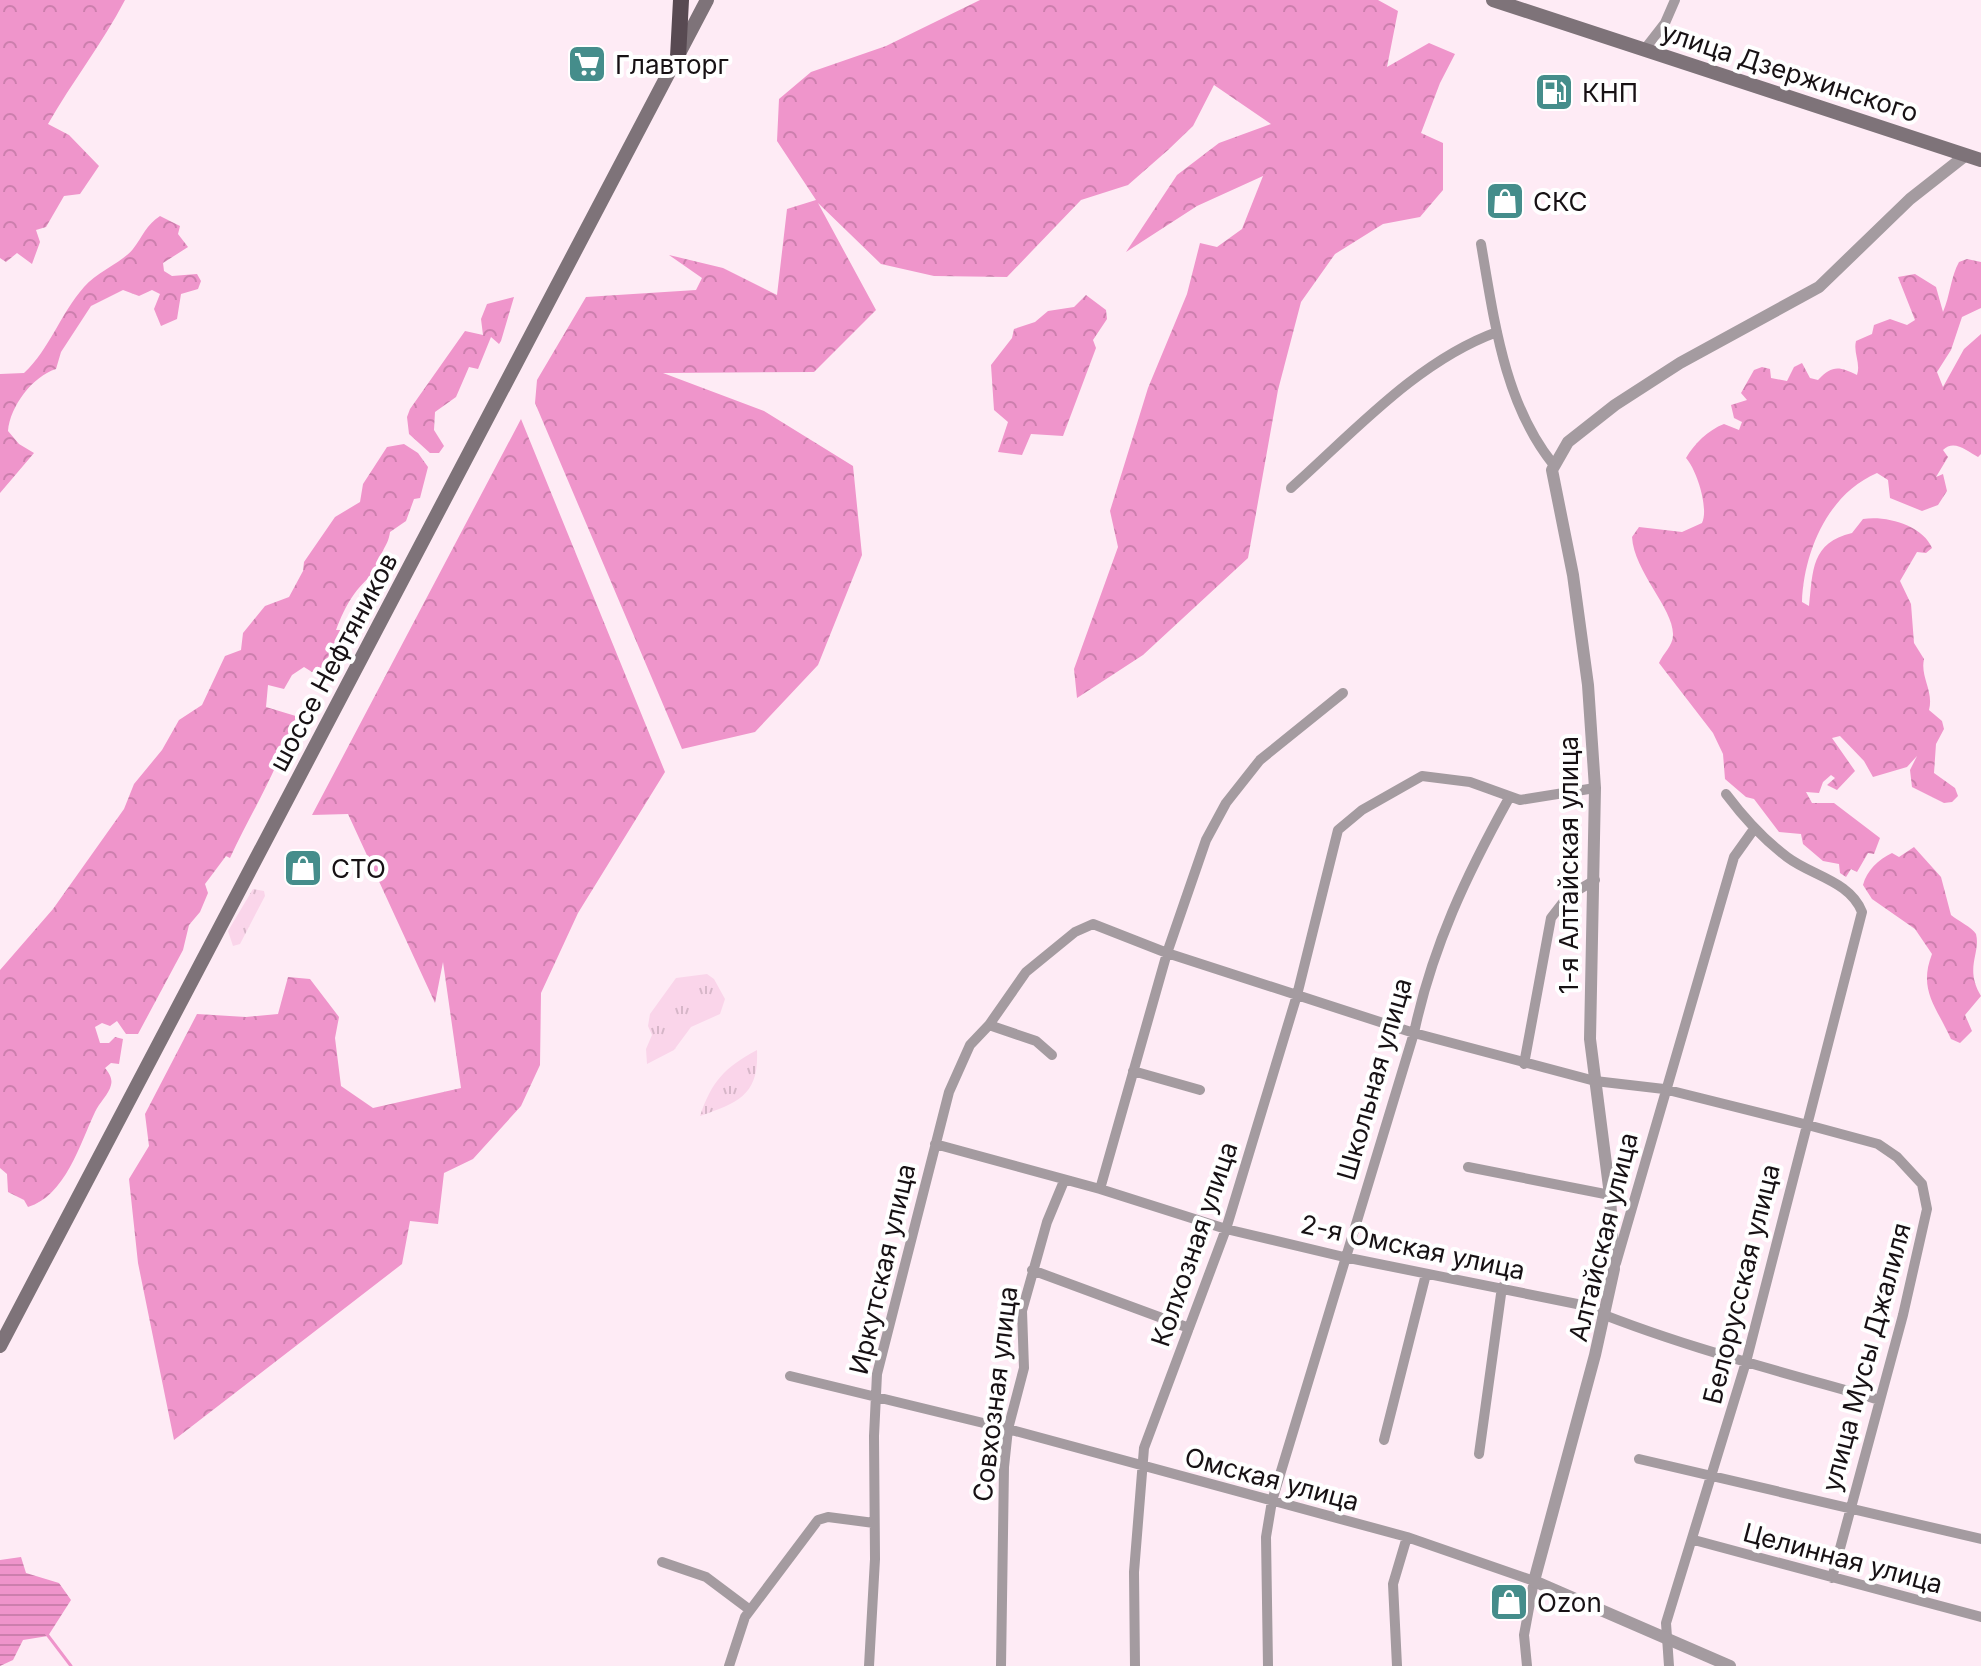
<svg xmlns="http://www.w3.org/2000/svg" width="1981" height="1666" viewBox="0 0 1981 1666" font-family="Inter,sans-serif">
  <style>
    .grass { fill: url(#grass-tufts) }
    .forest { fill: url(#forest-crowns) }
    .water { fill: url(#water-rules) }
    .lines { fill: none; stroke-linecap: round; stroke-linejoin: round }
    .stream { stroke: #ef94cb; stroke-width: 3 }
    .minor { stroke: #a49ba0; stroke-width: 10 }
    .tertiary { stroke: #a49ba0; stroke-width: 12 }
    .secondary { stroke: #7e7379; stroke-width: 14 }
    .trunk { stroke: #584a52; stroke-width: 16 }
    .labels { text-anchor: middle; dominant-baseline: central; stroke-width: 8; stroke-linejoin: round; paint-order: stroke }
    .poi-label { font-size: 26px; fill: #171114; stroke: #fff; text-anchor: start }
    .street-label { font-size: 26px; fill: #171114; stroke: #fff }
  </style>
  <defs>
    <pattern id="grass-tufts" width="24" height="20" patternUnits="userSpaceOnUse" patternTransform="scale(2)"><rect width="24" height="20" fill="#fad5ea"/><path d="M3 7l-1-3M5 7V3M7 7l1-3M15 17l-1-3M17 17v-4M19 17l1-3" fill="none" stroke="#d6b6c8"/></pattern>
    <pattern id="forest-crowns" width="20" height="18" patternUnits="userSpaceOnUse" patternTransform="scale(2)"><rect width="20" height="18" fill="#ef95cb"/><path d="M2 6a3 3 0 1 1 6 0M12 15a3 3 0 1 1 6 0" fill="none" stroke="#cc7fad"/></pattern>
    <pattern id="water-rules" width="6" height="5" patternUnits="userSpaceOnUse" patternTransform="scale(2)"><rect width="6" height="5" fill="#ef94cb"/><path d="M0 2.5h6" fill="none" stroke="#cc7fad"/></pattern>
  </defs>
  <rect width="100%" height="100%" fill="#feebf5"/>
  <path class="grass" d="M253,889L264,891L265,896L240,944L233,946L228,931Z
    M707,974L714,979L725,999L720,1014L691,1027L674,1050L647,1064L646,1049L652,1035L648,1026L650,1014L676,978Z
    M757,1050C759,1095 739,1102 700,1116C712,1081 724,1068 757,1050Z"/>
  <path class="forest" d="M0,0H125C102,44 72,82 48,124L69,135L99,166L80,194L64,196L46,227L36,230L40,242L32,264L17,253L6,262L0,258Z
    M980,0H1378L1398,11L1387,67L1429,43L1455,54L1440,83L1421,133L1443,143V190L1420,217L1383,224L1335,254L1301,302L1278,390L1248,558L1143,655L1077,698L1074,669L1118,547L1110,511L1148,388L1187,294L1200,243L1217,247L1242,229L1263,176L1197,206L1126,252L1177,175L1219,143L1271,124L1214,85L1193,126L1168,150L1128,185L1081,200L1007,277L934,276L881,264L818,203L876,310L814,372L663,373L764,411L853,466L862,555L818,665L755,732L682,749L535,403L537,380L586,297L696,290L702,278L669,255L723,268L777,295L787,209L816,200L777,141L779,99L811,72L886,46Z
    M160,216L180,226L178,234L188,247L163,263L164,271L172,276L197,274L201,281L198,289L181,294L177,319L161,326L154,309L160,294L152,290L139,296L123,290L91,306L61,352L56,369C33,376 10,406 8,431L19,444L34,453L0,493V374L24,373C50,349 60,314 84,287C97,272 124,261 133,249C143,236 146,225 160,216Z
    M1967,259L1981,262V308L1962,317L1951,350L1937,372L1943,387L1964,349L1981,334V454L1978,457C1967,451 1954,439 1943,450L1948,457L1936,477L1943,474L1947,491L1938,505L1922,511L1890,498L1888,480L1877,473C1828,494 1804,551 1802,602L1809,606C1813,570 1811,543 1852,533L1863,519C1885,515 1923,525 1932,548L1926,553L1917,552L1900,581L1911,604L1914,643L1924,659C1920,677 1934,691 1929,710L1942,721L1944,729L1936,744L1934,773L1955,788L1958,796L1952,802L1944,803L1912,787L1910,770L1917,756L1907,767L1873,777L1864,761L1840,736L1832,738L1855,771L1837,790L1827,785L1835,778L1831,775L1823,782L1819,793L1806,792L1812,803H1834L1880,838L1874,854L1868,853L1857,872L1851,869L1846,877L1840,873L1839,864L1823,861L1803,844L1801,834L1779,832L1754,799L1746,797L1725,779L1723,754L1713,733L1659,663C1663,653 1673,646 1673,635C1674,609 1634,572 1632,537L1639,527L1682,532L1702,523C1709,509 1697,470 1686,458C1694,444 1708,430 1724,424L1739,430L1742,422L1734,418L1731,405L1747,400L1741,393L1754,370L1762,367L1770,369L1771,378L1787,381L1794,367L1802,363L1810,378L1818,380C1832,365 1839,366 1857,375C1861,363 1853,353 1856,341L1872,334L1874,325L1890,319L1907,325L1915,320L1898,277L1915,274L1936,287L1943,312C1950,296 1951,276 1959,262Z
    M1086,295L1106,310L1107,319L1093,340L1096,348L1063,436L1031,434L1022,455L998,452L1008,422L994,410L991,365L1012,338L1014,329L1035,322L1048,311L1074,307Z
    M514,297L501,341L499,344L491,337L478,369L469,367L456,397L435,412L434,430L444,446L439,453H430L409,434L407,417L410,409L465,331L483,335L481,319L487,304Z
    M521,419L665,772L578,913L541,993L540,1065L521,1106L473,1159L444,1173L438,1224L410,1221L402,1264L174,1440L138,1263L129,1179L149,1146L145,1114L197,1014L246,1017L278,1014L288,977L310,979L339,1017L335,1038L341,1086L373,1108L461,1088L443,962L435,1003L348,814L312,815Z
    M404,444L418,453L428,467L420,498L414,499L406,521L390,532C388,548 378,552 377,571C355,588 346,604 336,630H340V638L320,670L312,672L304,667L292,675L284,689L268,685L266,707L299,717L291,739L286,741C271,782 249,817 230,858L226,856L205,884L208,893L200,912L189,925L183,950L138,1034H126L117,1021L110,1026L102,1023L95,1027L100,1043H109L115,1037L123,1039L119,1064L111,1063L105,1068C108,1072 113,1078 111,1085C109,1094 99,1103 95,1112C80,1144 65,1196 28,1207L24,1200L8,1192L7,1174L0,1168V970L53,909L124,809L134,784L162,750L179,720L202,705L225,656L241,650L243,633L265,606L289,597L303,571L304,562L335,517L360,502L363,484L387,447Z
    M1914,847L1941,877L1951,915C1958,921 1972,927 1976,934C1981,953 1964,968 1981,996L1965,1015L1972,1031L1960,1043L1951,1039C1936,1006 1918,990 1932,954L1915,929L1872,899L1863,885C1867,870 1878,860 1892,853L1899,857Z"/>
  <path class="water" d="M21,1557L26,1573L59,1583L71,1600L48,1636L23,1640L13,1660L0,1666V1560Z"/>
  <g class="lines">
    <path class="stream" d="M46,1633L71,1666"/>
    <path class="minor" d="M1644,50L1665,23L1675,0
      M1481,244C1494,319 1504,403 1553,464
      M1291,488C1353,433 1417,361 1497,332
      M989,1025L1036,1041L1052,1055
      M1524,1064L1551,918L1568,896L1595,880
      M1133,1071L1200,1090
      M935,1144L1100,1189L1226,1229L1344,1257L1577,1304C1675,1345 1779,1371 1880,1400
      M1468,1167L1610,1195
      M1100,1189L1167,953L1206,840L1226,803L1260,760L1343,693
      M1616,1263L1734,857L1754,829
      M1032,1270L1189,1328
      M790,1376L1008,1429L1407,1537L1534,1581L1524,1635L1527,1666
      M1384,1440L1426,1274
      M1479,1454L1502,1287
      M1639,1459L1981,1539
      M1694,1540L1981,1617
      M662,1562L706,1577L750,1610
      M729,1666L745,1617L818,1520L828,1517L874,1523
      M869,1666L875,1559L874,1436L877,1374L949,1092L970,1045L989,1025L1026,972L1075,932L1093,924L1167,953L1414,1033L1595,1081L1664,1089L1804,1124L1878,1144L1897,1157L1922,1184L1927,1209L1903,1315L1832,1578
      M1001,1666L1004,1467L1008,1429L1024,1368L1022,1311L1047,1222L1064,1181
      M1135,1666L1134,1572L1144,1448L1226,1229L1297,995L1338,830L1362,810L1422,776L1470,782L1520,800L1595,788
      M1268,1666L1266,1537L1272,1501L1414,1033C1432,947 1467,874 1509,798
      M1397,1666L1393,1584L1407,1537
      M1669,1666L1666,1623L1746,1362L1862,912C1850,881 1812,876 1787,857C1763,839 1744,818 1726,794"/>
    <path class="tertiary" d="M1730,1666L1534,1581L1595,1355L1614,1269L1610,1195L1590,1039L1595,788L1588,685L1573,575L1552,470L1568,442L1615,405L1680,363L1819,287L1910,199L1966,155"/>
    <path class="secondary" d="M1493,0L1981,160
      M0,1346L707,0"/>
    <path class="trunk" d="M678,57L681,0"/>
  </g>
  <defs>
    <g id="supermarket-square" transform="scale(2)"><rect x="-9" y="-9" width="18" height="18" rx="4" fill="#458d8b" stroke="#fff"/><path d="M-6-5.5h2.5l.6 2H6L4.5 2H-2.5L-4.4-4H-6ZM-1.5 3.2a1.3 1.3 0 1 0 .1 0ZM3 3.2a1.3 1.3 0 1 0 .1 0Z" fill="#fff"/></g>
    <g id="fuel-square" transform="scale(2)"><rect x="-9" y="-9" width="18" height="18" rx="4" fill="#458d8b" stroke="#fff"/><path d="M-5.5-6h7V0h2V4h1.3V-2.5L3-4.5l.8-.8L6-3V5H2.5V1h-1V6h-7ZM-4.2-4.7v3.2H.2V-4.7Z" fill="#fff"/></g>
    <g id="shop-square" transform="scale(2)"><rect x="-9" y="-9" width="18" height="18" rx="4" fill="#458d8b" stroke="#fff"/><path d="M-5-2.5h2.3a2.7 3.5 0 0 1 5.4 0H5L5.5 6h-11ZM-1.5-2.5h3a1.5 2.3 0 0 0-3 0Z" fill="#fff"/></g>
  </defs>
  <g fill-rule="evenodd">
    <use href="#supermarket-square" x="587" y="64"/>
    <use href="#fuel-square" x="1554" y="92"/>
    <use href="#shop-square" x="1505" y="201"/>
    <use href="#shop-square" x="303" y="868"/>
    <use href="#shop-square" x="1509" y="1602"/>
  </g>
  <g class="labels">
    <g class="poi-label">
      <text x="615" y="64">Главторг</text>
      <text x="1582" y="92">КНП</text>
      <text x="1533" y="201">СКС</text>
      <text x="331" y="868">СТО</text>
      <text x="1537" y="1602">Ozon</text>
    </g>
    <g class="street-label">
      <text transform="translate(1790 72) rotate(18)">улица Дзержинского</text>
      <text transform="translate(333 662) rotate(-62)">шоссе Нефтяников</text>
      <text transform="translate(1568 865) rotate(-90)">1-я Алтайская улица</text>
      <text transform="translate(1374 1079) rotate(-74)">Школьная улица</text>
      <text transform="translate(1603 1237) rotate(-76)">Алтайская улица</text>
      <text transform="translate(1194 1244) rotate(-71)">Колхозная улица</text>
      <text transform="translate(1413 1247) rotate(12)">2-я Омская улица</text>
      <text transform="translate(882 1269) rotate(-77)">Иркутская улица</text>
      <text transform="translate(1741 1284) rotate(-76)">Белорусская улица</text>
      <text transform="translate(1866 1357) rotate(-75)">улица Мусы Джалиля</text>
      <text transform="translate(995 1394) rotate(-83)">Совхозная улица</text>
      <text transform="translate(1272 1479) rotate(15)">Омская улица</text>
      <text transform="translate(1843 1558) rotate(15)">Целинная улица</text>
    </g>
  </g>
</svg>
